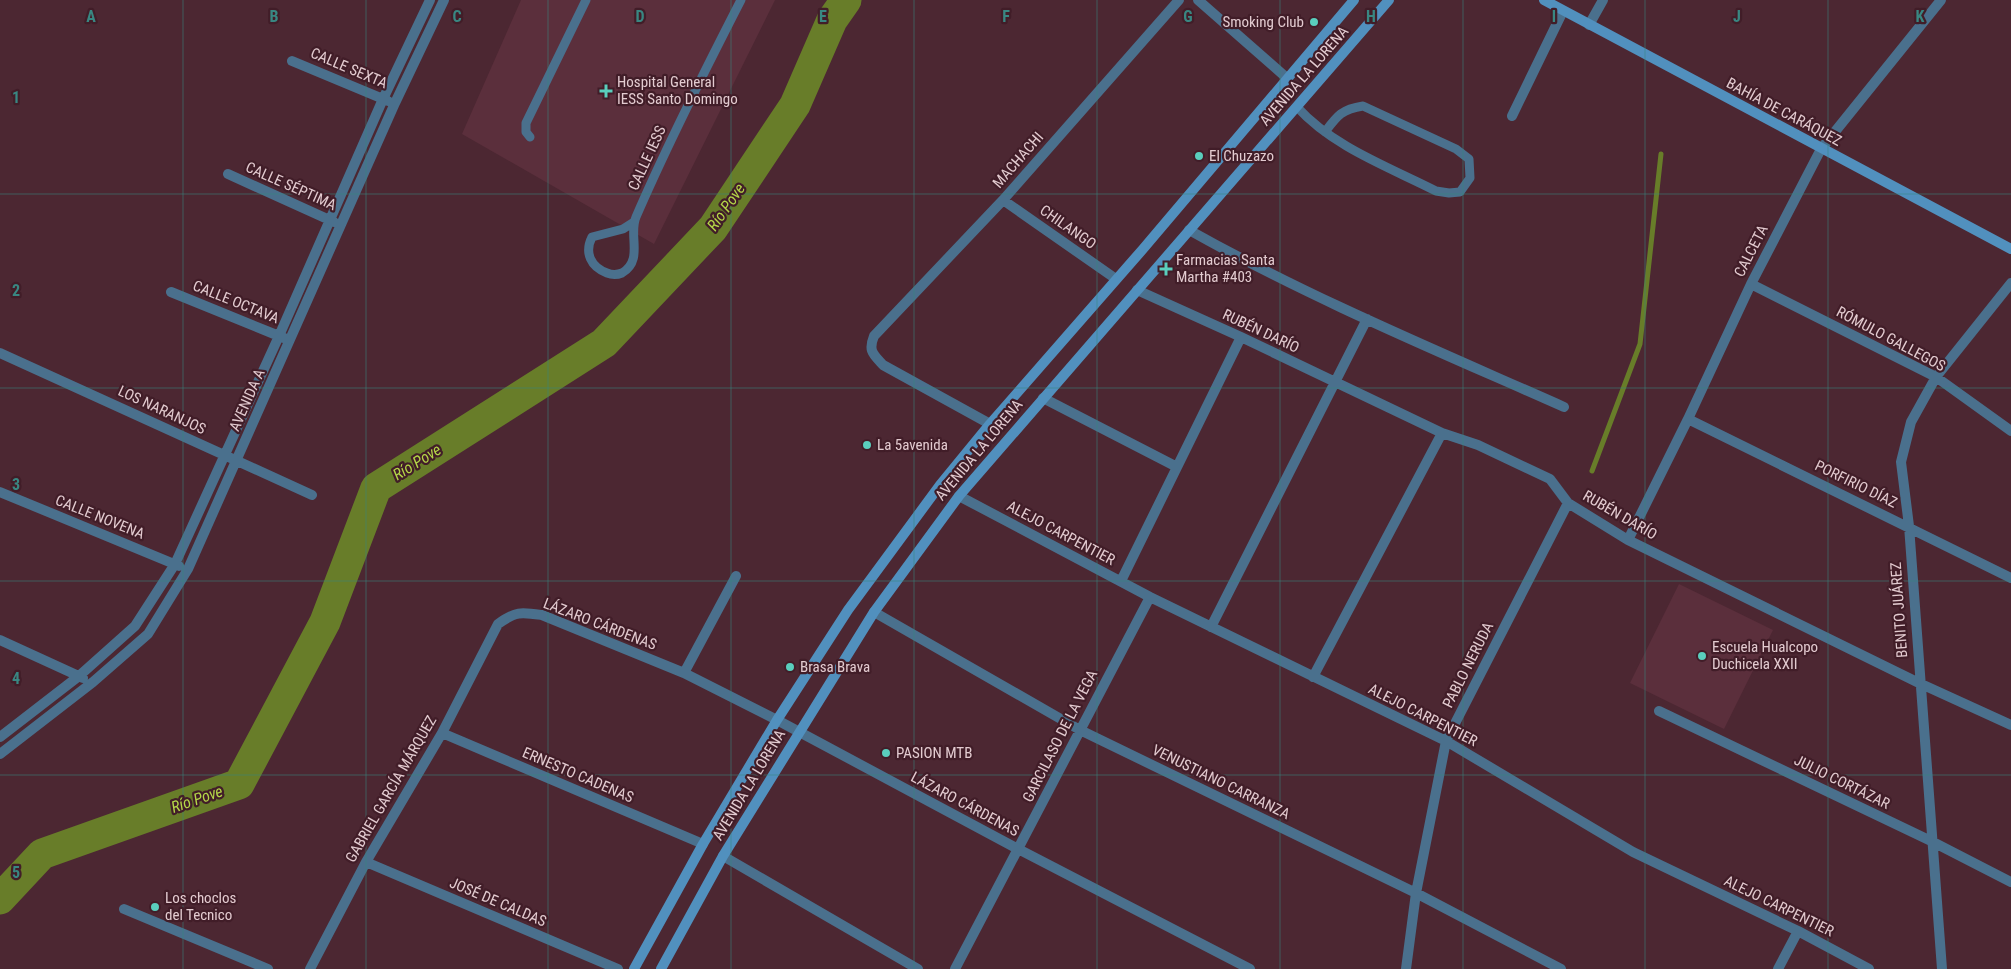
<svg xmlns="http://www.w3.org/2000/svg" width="2011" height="969" viewBox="0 0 2011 969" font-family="'Roboto Condensed',sans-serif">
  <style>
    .built { fill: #5b2f3c }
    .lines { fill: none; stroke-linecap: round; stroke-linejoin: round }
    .stream { stroke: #687d29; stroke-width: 5 }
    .river { stroke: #687d29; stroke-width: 31 }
    .lane { stroke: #4a708d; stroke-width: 9 }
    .street { stroke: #4a708d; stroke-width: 10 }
    .secondary { stroke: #5190be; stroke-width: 10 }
    .grid { fill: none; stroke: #398782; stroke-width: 1; stroke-opacity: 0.55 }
    .poi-dot { fill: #5acebd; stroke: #411d28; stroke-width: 2 }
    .labels { text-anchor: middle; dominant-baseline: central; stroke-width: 4.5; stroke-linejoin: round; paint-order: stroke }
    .poi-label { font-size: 15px; fill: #e3cbd0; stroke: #411d28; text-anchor: start }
    .street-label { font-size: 15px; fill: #e3cbd0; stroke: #411d28 }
    .water-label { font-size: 16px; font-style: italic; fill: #b4d648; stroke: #411d28 }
    .grid-label { font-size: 16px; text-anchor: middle; font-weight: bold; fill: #398782; stroke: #411d28; stroke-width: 4.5; stroke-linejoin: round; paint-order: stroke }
  </style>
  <rect width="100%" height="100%" fill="#4c2732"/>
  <path class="built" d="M521,0H775L654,244L462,134Z
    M1679,584L1773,630L1724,729L1630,683Z"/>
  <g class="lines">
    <path class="stream" d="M1592,471L1640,344L1661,154"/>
    <path class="river" d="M0,899L42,854L239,784L325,622L376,488L604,343L713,228L795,105L832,20L846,0"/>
    <path class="lane" d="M1297,107C1333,147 1389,167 1436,191L1449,193L1460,192L1470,178L1469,159L1456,149L1363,106C1342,109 1337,116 1325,132
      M530,137L526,132V123L586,0
      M634,222L623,229L592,237C584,253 591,267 607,273C612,275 617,275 622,273C644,260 628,235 636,217C668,143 704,72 741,0"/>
    <path class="street" d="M1198,0L1288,79
      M1589,25L1603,0
      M292,61L388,101
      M1512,116L1563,11
      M228,174L334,222
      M1003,200L1116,279
      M1189,230C1310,298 1438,351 1564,407
      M1751,284L1936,377L2011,431
      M1137,290L1241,337L1442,433L1478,445L1550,479L1568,503L1628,540L1919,683L2011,725
      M171,292L284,338
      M0,353L312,495
      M1043,398L1177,467
      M1688,419L2011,578
      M990,424L883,365C873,354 868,351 874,336L1003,200L1179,0
      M0,492L179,566
      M959,496L1150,597L1446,741L1633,852L1798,931L1869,969
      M1628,540L1688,419L1751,284L1821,149L1941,0
      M1121,581L1241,337
      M874,612L1080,730L1416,893L1561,969
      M1211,627L1367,319
      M0,640L83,678
      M684,673L736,576
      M1313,677L1442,433
      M1659,711L1931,841L2011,882
      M442,733L703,844
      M0,737L79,676L135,626L175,564L279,336L383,99L430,0
      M0,754L93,682L148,634L188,569L395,103L444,0
      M723,856L918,969
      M366,862L618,969
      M124,909L268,969
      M310,969L366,862L442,733L498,624C516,611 521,612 542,615L684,673L777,720L1018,849L1250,969
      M955,969L1150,597
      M1406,969L1416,893L1446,741L1568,503
      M1778,969L1798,931
      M1942,969L1909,526L1901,462L1911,422L1936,377L2011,283"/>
    <path class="secondary" d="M1544,0L2011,249
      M634,969L703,844L777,720L848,610L940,485L990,424L1143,249L1354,0
      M661,969L723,856L874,612L959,496L1389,0"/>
  </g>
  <path class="grid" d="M183,0V969M366,0V969M548,0V969M731,0V969M914,0V969M1097,0V969M1280,0V969M1463,0V969M1645,0V969M1828,0V969M0,194H2011M0,388H2011M0,581H2011M0,775H2011"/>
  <g class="poi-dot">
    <circle cx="1314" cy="22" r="5"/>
    <path d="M603.5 83.5h5v5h5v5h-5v5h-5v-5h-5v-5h5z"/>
    <circle cx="1199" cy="156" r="5"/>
    <path d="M1163.5 261.5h5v5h5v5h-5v5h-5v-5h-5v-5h5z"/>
    <circle cx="867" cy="445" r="5"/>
    <circle cx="1702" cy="656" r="5"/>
    <circle cx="790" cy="667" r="5"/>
    <circle cx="886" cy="753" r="5"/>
    <circle cx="155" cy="907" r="5"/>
  </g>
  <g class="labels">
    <g class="poi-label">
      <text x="1304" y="22" text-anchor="end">Smoking Club</text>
      <text x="617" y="82">Hospital General<tspan x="617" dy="17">IESS Santo Domingo</tspan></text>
      <text x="1209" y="156">El Chuzazo</text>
      <text x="1176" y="260">Farmacias Santa<tspan x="1176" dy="17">Martha #403</tspan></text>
      <text x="877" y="445">La 5avenida</text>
      <text x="1712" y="647">Escuela Hualcopo<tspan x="1712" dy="17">Duchicela XXII</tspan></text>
      <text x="800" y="667">Brasa Brava</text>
      <text x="896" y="753">PASION MTB</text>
      <text x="165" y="898">Los choclos<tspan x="165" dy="17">del Tecnico</tspan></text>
    </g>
    <g class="street-label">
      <text transform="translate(349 68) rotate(23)">CALLE SEXTA</text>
      <text transform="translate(1304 76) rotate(-49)">AVENIDA LA LORENA</text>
      <text transform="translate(1784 112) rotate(28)">BAHÍA DE CARÁQUEZ</text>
      <text transform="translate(647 158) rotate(-65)">CALLE IESS</text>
      <text transform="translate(1018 160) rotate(-49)">MACHACHI</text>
      <text transform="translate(291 186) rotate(24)">CALLE SÉPTIMA</text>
      <text transform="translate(1068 227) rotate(35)">CHILANGO</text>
      <text transform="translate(1751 251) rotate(-63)">CALCETA</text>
      <text transform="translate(236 302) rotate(22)">CALLE OCTAVA</text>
      <text transform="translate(1261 331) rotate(25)">RUBÉN DARÍO</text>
      <text transform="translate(1891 339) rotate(28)">RÓMULO GALLEGOS</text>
      <text transform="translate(247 400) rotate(-66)">AVENIDA A</text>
      <text transform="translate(162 410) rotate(25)">LOS NARANJOS</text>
      <text transform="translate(979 450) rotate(-50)">AVENIDA LA LORENA</text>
      <text transform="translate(1856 484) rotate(26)">PORFIRIO DÍAZ</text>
      <text transform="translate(1620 515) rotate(30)">RUBÉN DARÍO</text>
      <text transform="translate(100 517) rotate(22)">CALLE NOVENA</text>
      <text transform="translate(1061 533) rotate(28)">ALEJO CARPENTIER</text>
      <text transform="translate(1899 610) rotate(-94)">BENITO JUÁREZ</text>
      <text transform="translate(600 624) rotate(21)">LÁZARO CÁRDENAS</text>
      <text transform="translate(1468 665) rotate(-63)">PABLO NERUDA</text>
      <text transform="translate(1423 715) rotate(27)">ALEJO CARPENTIER</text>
      <text transform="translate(1060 736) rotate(-63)">GARCILASO DE LA VEGA</text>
      <text transform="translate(578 775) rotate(23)">ERNESTO CADENAS</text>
      <text transform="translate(1221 782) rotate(26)">VENUSTIANO CARRANZA</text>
      <text transform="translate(1842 782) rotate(26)">JULIO CORTÁZAR</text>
      <text transform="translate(749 785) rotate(-59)">AVENIDA LA LORENA</text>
      <text transform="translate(391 789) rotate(-60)">GABRIEL GARCÍA MÁRQUEZ</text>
      <text transform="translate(965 804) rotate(28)">LÁZARO CÁRDENAS</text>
      <text transform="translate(498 902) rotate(23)">JOSÉ DE CALDAS</text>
      <text transform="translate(1779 906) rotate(26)">ALEJO CARPENTIER</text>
    </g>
    <g class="water-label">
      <text transform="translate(726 207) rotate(-55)">Río Pove</text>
      <text transform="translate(417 462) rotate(-32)">Río Pove</text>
      <text transform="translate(197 799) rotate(-19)">Río Pove</text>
    </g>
  </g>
  <g class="grid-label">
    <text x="91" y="22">A</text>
    <text x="274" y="22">B</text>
    <text x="457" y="22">C</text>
    <text x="640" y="22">D</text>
    <text x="823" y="22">E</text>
    <text x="1006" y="22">F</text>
    <text x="1188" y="22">G</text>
    <text x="1371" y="22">H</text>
    <text x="1554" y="22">I</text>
    <text x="1737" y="22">J</text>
    <text x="1920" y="22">K</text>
    <text x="16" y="103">1</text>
    <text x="16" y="296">2</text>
    <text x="16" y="490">3</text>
    <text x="16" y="684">4</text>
    <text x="16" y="878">5</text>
  </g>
</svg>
